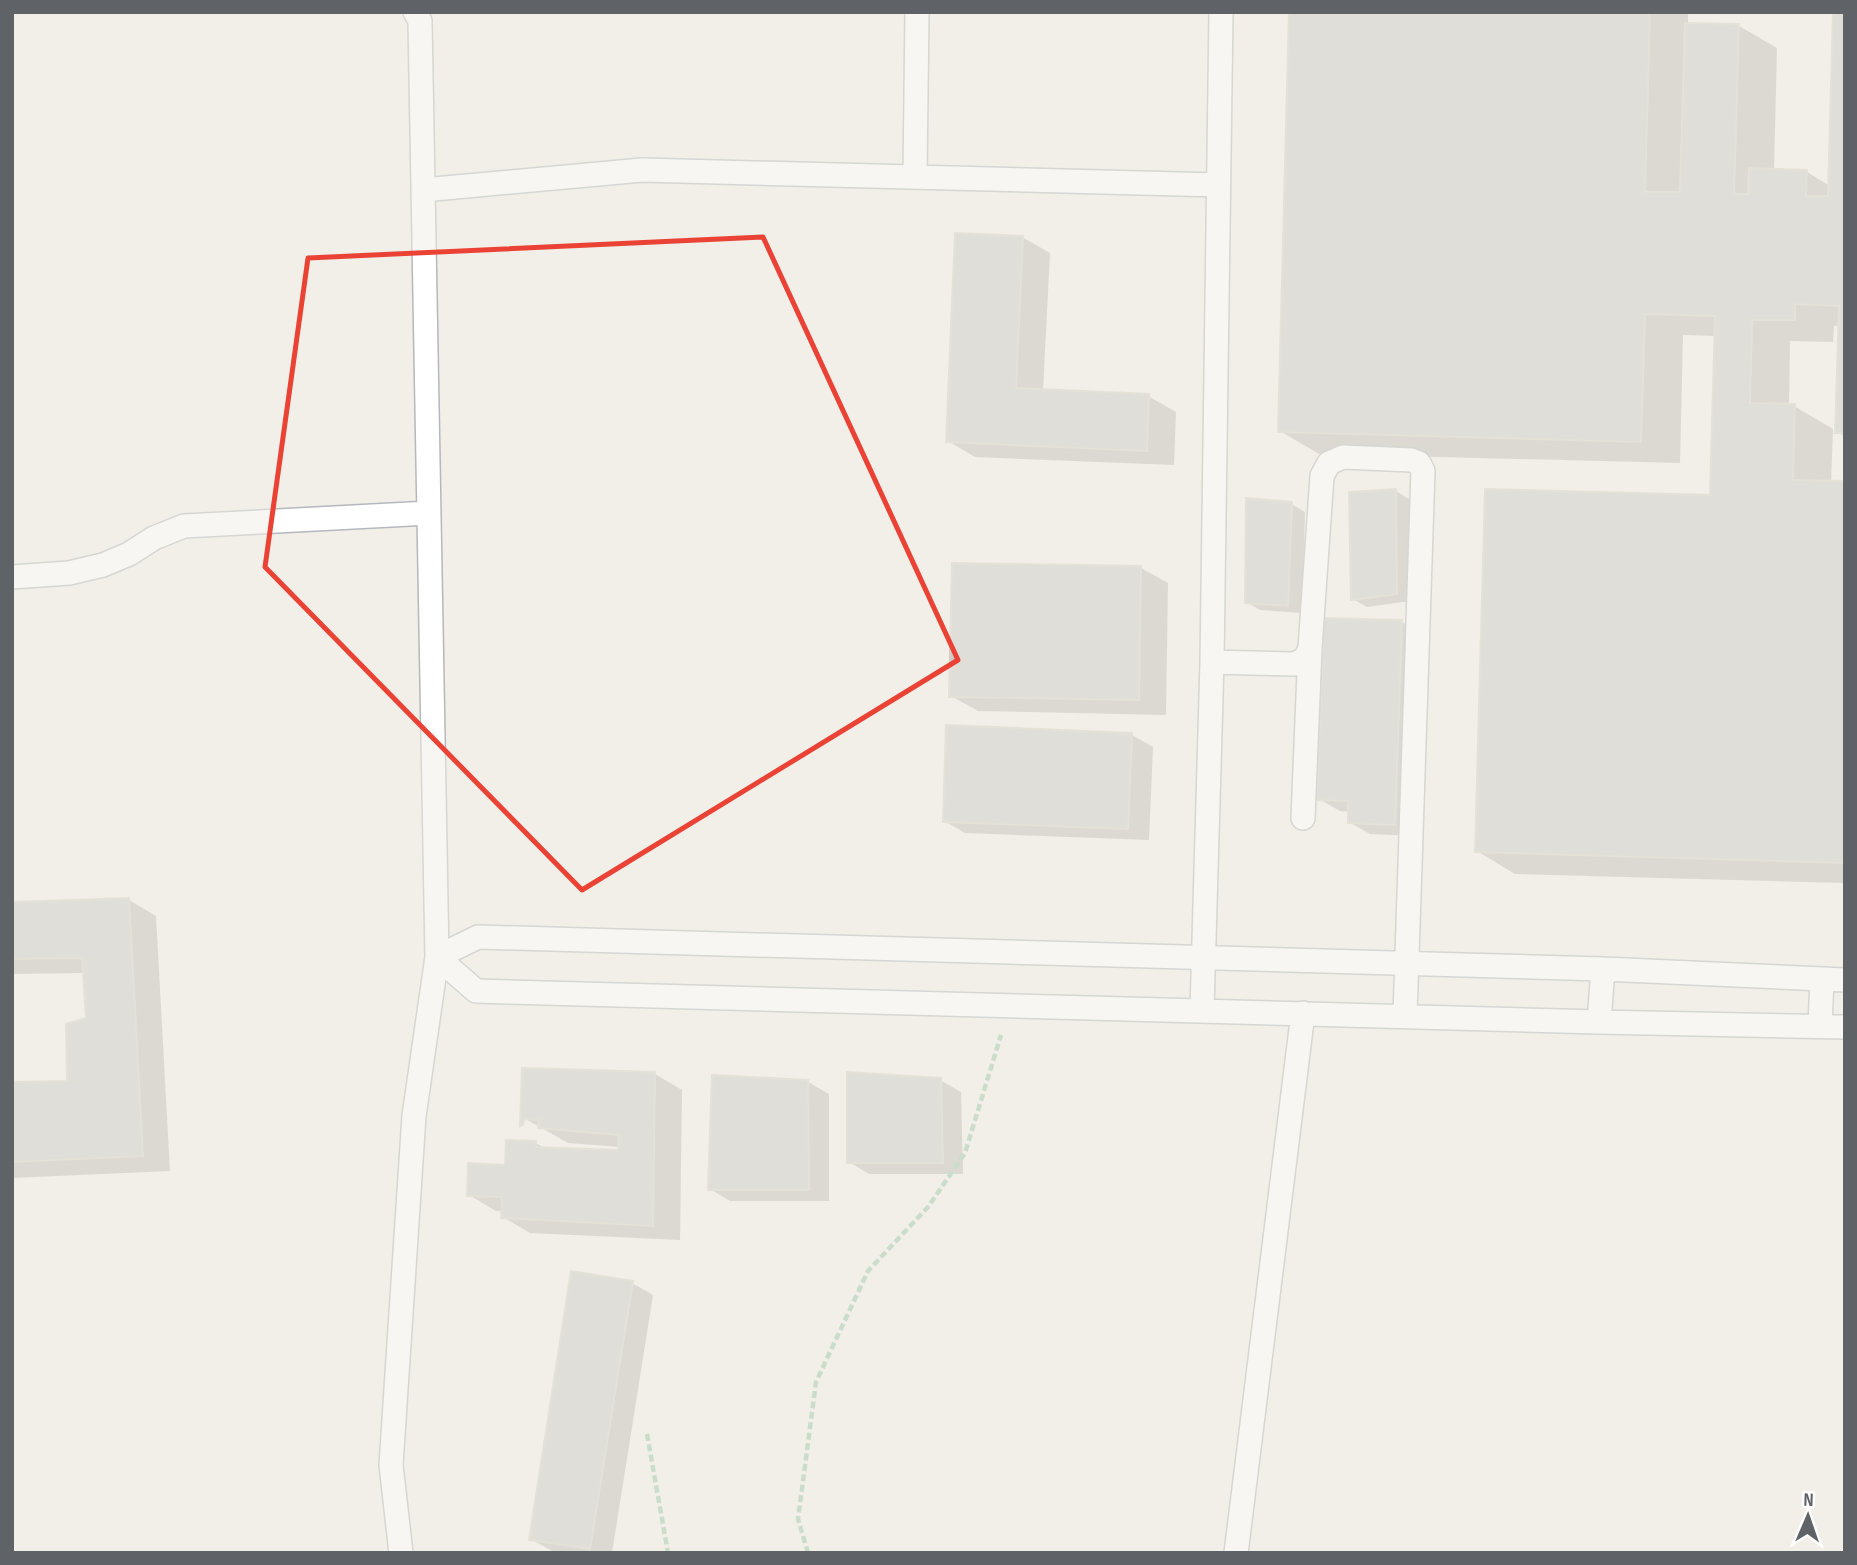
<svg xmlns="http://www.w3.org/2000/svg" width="1857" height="1565" viewBox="0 0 1857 1565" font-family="'Sofia Sans Condensed',sans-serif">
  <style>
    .shadow { fill: #0003 }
    .building { fill: #cccac5; stroke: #d6d1c6; stroke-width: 2 }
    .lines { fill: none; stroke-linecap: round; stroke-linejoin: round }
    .service-casing { stroke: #b5b8bc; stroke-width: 26 }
    .path { stroke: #9cc7a9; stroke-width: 4.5; stroke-dasharray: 7 3.5; stroke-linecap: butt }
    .service { stroke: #fff; stroke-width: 23 }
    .marked { fill: none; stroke: #ea4335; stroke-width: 5; stroke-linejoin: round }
  </style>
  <rect width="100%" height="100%" fill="#f1efe8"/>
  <path class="shadow" d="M1291,12H1688V24L1739,26L1777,48L1774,171L1807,172L1830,186L1845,12V436L1837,432L1840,326H1834L1833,342L1790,341L1789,406H1794L1833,429L1831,483H1845V883L1515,874L1477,851L1712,497L1717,336L1683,335L1680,463L1319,454L1280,431Z
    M1022,237L1050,253L1043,391L1148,396L1176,412L1174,465L975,457L948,441Z
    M1396,491L1409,499L1410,601L1367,607L1353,599Z
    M1291,504L1305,512L1302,613L1260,610L1246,602Z
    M1141,568L1168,583L1166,715L978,711L951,696Z
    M1402,622L1422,634L1415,836L1370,834L1349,822L1350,812L1340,811L1319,799Z
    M1132,735L1153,747L1149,840L965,833L944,821Z
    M129,900L156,916L170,1171L12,1178V1083L68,1082L88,1019L85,973L12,974V904Z
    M655,1074L682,1090L680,1240L530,1233L503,1217V1211H496L469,1195L536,1143L546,1149L619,1152L620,1147L568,1143L522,1117Z
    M940,1080L961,1092L963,1174H869L849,1162Z
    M808,1082L829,1094V1201H730L710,1189Z
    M632,1283L653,1295L612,1553L552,1551L531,1539Z"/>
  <path class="building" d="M1289,12H1650L1645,192H1680L1685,23L1739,24L1734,194H1748L1749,168L1807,170L1806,196H1828L1833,12H1845V433H1835L1839,306L1795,304V320H1752L1750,403L1795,404L1793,480L1845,481V863L1475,852L1485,489L1710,495L1715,316L1645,314L1641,442L1278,432Z
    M955,233L1023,236L1016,388L1149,394L1147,451L946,442Z
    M1396,489L1397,594L1351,600L1349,492Z
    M1246,498L1292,502L1288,606L1245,603Z
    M952,563L1141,566L1139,700L949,697Z
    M1324,618L1402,620L1395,825L1348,823V801L1317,800Z
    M946,725L1132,733L1128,829L943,822Z
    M129,898L143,1156L12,1162V1082L67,1081L66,1024L86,1018L82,958L12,959V902Z
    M522,1068L655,1072L653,1226L501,1218L502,1197L467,1196L468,1163L505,1165L506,1140L536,1141V1147L618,1150L619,1135L538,1128L539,1120L524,1119L523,1125L520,1126Z
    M847,1072L941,1078L943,1163H847Z
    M712,1075L808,1080L809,1190H708Z
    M571,1271L633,1281L590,1549L529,1540Z"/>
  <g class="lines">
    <g class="service-casing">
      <path id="service" d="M915,176L917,12
        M423,190L642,170L1218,185
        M12,577L69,573L103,565L129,554L154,538L184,526L429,513
        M1212,662L1294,664L1305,659L1310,648L1322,476L1329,463L1343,457L1411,460L1419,463L1423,471L1405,1016
        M1303,818L1310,648
        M1845,980L1603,969L478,937L437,957L476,991L1599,1022L1845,1027
        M1202,1010L1212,662L1221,12
        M1599,1022L1603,969
        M1820,1026L1822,979
        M401,1553L391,1465L414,1116L437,957L420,21L415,12
        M1236,1553L1303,1013"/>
    </g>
    <path class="path" d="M647,1434L668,1553
      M808,1553L798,1519L816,1382L868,1271L928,1207L965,1153L1001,1035"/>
    <use href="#service" class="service"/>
  </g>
  <path d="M0 0H1857V1565H0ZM763,237L958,660L582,890L265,567L308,258Z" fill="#f1efe8" fill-opacity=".55" fill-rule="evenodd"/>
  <path class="marked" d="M763,237L958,660L582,890L265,567L308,258Z"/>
  <rect width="1857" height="1565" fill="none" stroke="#5f6368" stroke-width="28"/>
  <g transform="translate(1808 1516) rotate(2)" stroke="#ffffff" stroke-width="5" paint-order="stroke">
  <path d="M0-5L12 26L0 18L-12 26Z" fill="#5f6368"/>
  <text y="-10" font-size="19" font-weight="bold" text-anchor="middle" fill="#5f6368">N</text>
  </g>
</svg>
